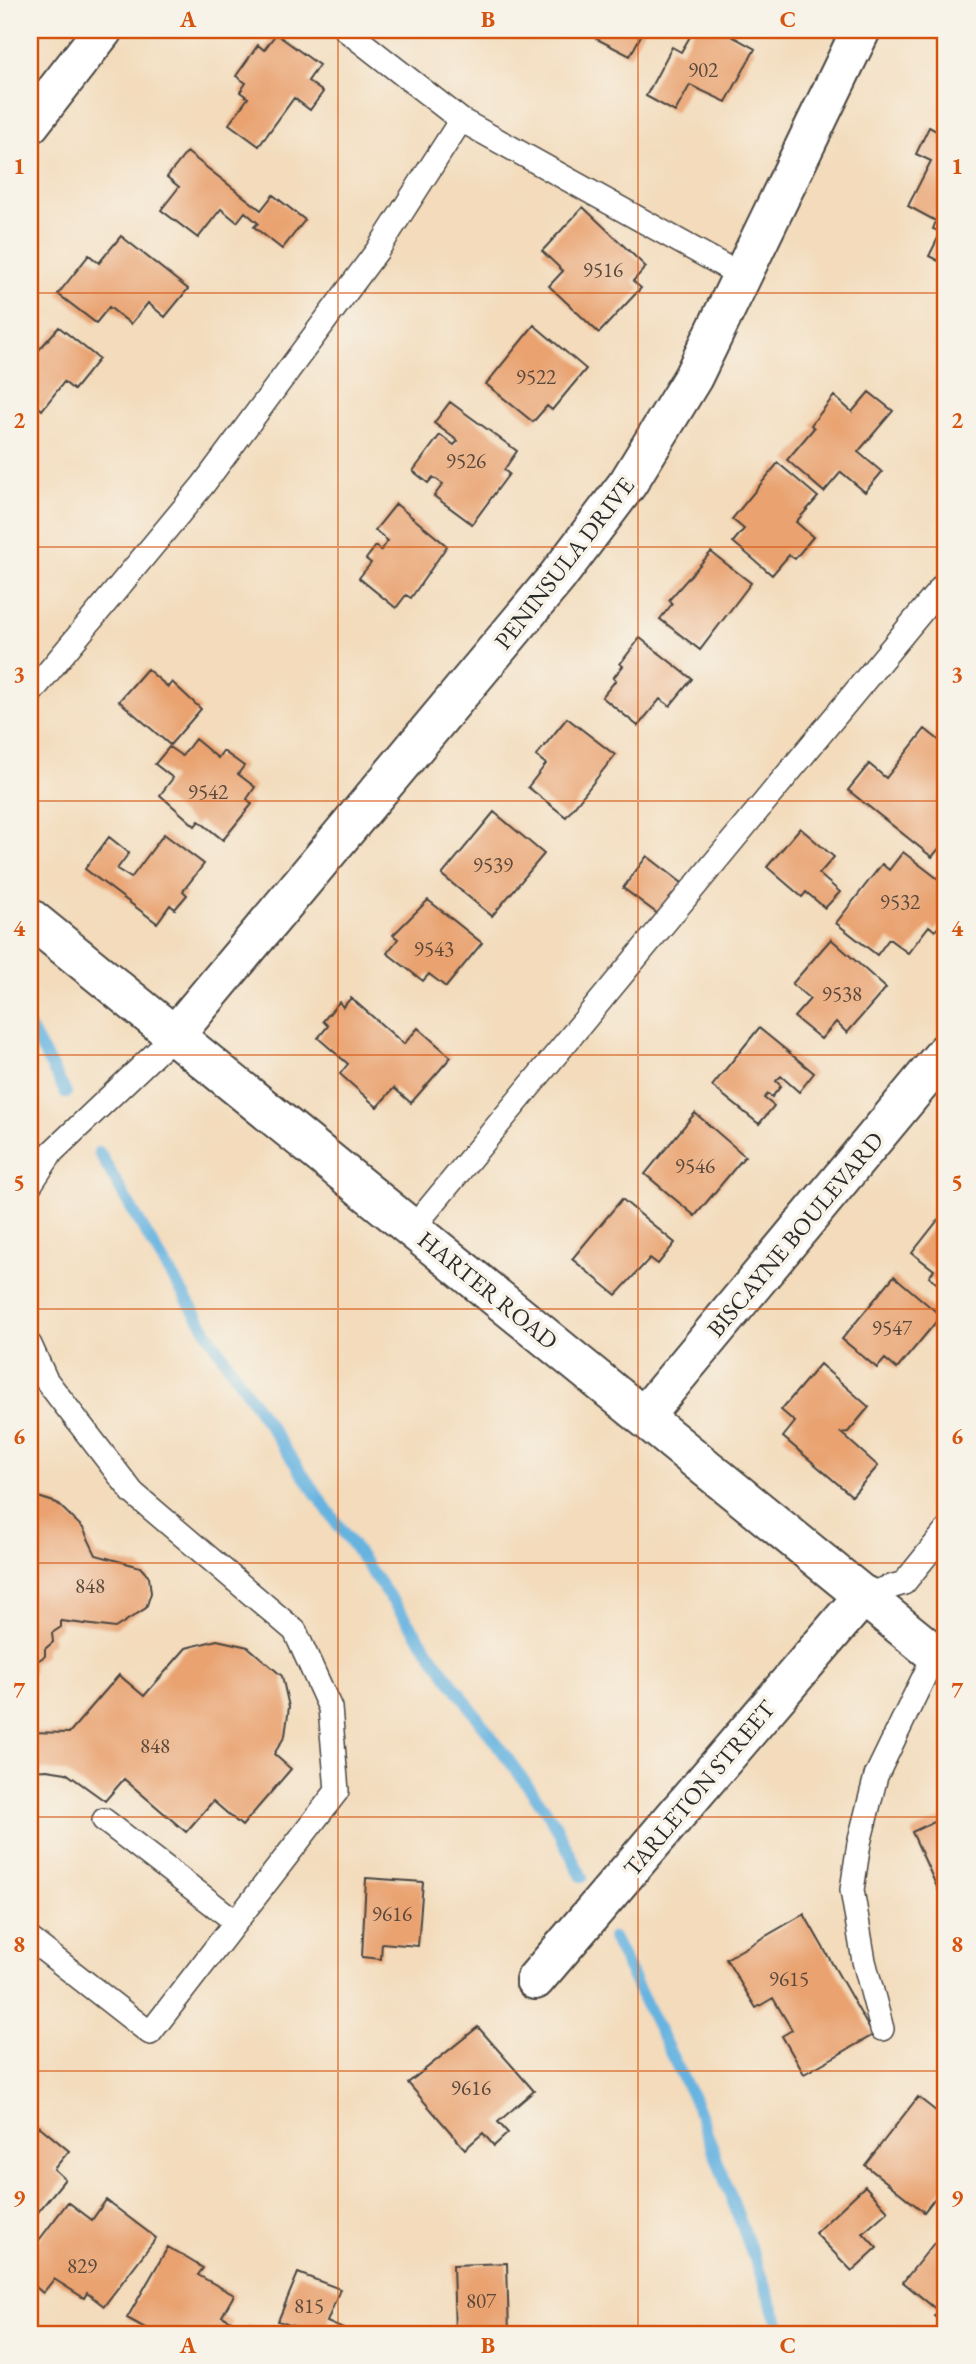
<svg xmlns="http://www.w3.org/2000/svg" width="976" height="2364" viewBox="0 0 976 2364" font-family="'EB Garamond',serif">
  <style>
    .lines { fill: none; stroke-linecap: round; stroke-linejoin: round }
    .stream { stroke: #66b3e0; stroke-width: 12 }
    .building { fill: #e9a270 }
    .service-casing { stroke: #494541; stroke-width: 26 }
    .minor-casing { stroke: #494541; stroke-width: 42 }
    .service { stroke: #fff; stroke-width: 23 }
    .minor { stroke: #fff; stroke-width: 38 }
    .grid { fill: none; stroke: #d5540f; stroke-width: 2; stroke-opacity: 0.55 }
    .labels { text-anchor: middle; dominant-baseline: central; stroke-width: 7; stroke-linejoin: round; paint-order: stroke }
    .number-label { font-size: 21px; fill: #5a493c }
    .street-label { font-size: 24px; fill: #2b2b2b; stroke: #f7f3e8 }
    .neatline { fill: none; stroke: #d5540f; stroke-width: 2.5 }
    .grid-label { font-size: 23px; text-anchor: middle; font-weight: bold; fill: #d5540f }
  </style>
  <rect width="100%" height="100%" fill="#f7f3e8"/>
  <filter id="ink" filterUnits="userSpaceOnUse"><feTurbulence type="fractalNoise" baseFrequency=".0143" numOctaves="2"/><feDisplacementMap in="SourceGraphic" scale="14" xChannelSelector="R" yChannelSelector="G"/><feConvolveMatrix kernelMatrix="1 2 1 2 8 2 1 2 1" color-interpolation-filters="sRGB"/></filter>
  <filter id="wash" filterUnits="userSpaceOnUse"><feTurbulence type="fractalNoise" baseFrequency=".00686" numOctaves="4" result="noise"/><feDisplacementMap in="SourceGraphic" scale="28" xChannelSelector="R" yChannelSelector="G"/><feGaussianBlur stdDeviation="1.57" result="paint"/><feColorMatrix in="noise" values="0 0 0 0 0 0 0 0 0 0 0 0 0 0 0 0 0 1.4 0 .05"/><feComposite in="paint" operator="in"/></filter>
  <g filter="url(#wash)">
    <rect width="100%" height="100%" fill="#f3dbbb"/>
    <g class="lines">
      <path class="stream" d="M30,1028L66,1093
        M99,1152C230,1387 393,1602 552,1819L582,1877
        M613,1938L695,2102L783,2334"/>
    </g>
    <g id="blocks">
      <path class="building" d="M599,30H644L630,56L595,38Z
        M694,30H735L732,36L755,49L726,102L690,85L675,112L646,96L672,47L681,52Z
        M276,34L319,65L308,81L323,92L310,110L294,98L259,146L229,124L248,98L240,92L246,83L236,76L258,45L264,50Z
        M929,127L946,136V265L929,256L941,232L933,229L936,221L908,206L931,161L916,154Z
        M187,152L261,210L273,195L305,220L282,249L254,227L258,223L245,212L237,222L221,209L198,238L161,210L179,187L167,177Z
        M583,207L646,267L633,281L641,288L599,333L549,286L563,271L542,251Z
        M121,236L188,289L165,317L148,303L131,324L109,307L96,323L58,294L89,255L99,263Z
        M534,325L586,369L552,410L547,406L533,422L486,384Z
        M59,327L99,359L74,390L64,382L42,410L30,399V360Z
        M869,392L893,411L858,452L882,472L865,492L841,472L824,492L787,460L814,428L811,425L834,396L852,412Z
        M450,402L517,451L504,470L509,474L472,524L434,496L443,484L433,477L428,483L413,471L440,435L454,445L458,441L434,423Z
        M778,463L818,497L796,522L813,537L795,559L789,555L772,575L733,542L744,529L732,519Z
        M396,504L447,546L411,598L406,595L396,608L359,578L371,563L366,559L376,546L381,550L388,541L375,530Z
        M711,552L751,583L700,650L660,619L672,604L669,600Z
        M640,638L692,679L670,706L660,699L638,726L602,697L616,680L613,678L623,666L620,664Z
        M147,669L168,687L172,682L201,709L170,745L119,701Z
        M567,718L615,755L566,817L528,787L546,764L536,756Z
        M925,729L946,746V840L932,857L848,790L869,764L886,778Z
        M195,739L218,758L223,751L244,766L238,774L255,787L247,799L252,804L223,840L199,821L195,826L160,795L173,778L155,764L169,747L182,756Z
        M494,812L544,854L492,916L442,875Z
        M800,828L834,857L819,874L840,892L825,908L806,892L802,897L767,867Z
        M164,834L204,864L183,891L187,895L175,909L170,905L157,923L85,869L109,837L129,853L117,869L131,878Z
        M903,852L946,885V917L935,931L929,926L908,953L889,939L877,955L836,923L882,864L889,870Z
        M647,856L682,883L658,914L623,888Z
        M428,900L482,943L446,987L429,974L423,981L387,953L398,939L393,935Z
        M831,939L886,988L847,1033L836,1022L821,1039L794,1017L810,999L792,984Z
        M351,998L404,1044L418,1028L451,1057L411,1103L394,1088L377,1107L340,1074L348,1064L318,1038L328,1026L323,1021L339,1002L343,1007Z
        M759,1028L814,1073L799,1092L781,1076L776,1081L781,1086L772,1097L768,1094L764,1098L774,1106L759,1124L712,1086Z
        M695,1113L745,1156L695,1216L645,1174Z
        M622,1199L675,1243L658,1264L650,1258L616,1295L572,1259Z
        M946,1210V1291L929,1277L934,1270L912,1253Z
        M894,1276L941,1316L897,1369L885,1359L877,1368L842,1339Z
        M820,1364L869,1407L848,1432L841,1433L878,1466L852,1496L783,1437L795,1422L781,1410Z
        M35,1496L57,1503L83,1528L96,1555L140,1567L149,1577L151,1593L146,1608L115,1628L61,1621V1627L52,1633L53,1642L45,1649V1656L34,1663L33,1674H30V1497Z
        M217,1640L248,1647L282,1676L289,1707L285,1736L274,1754L291,1769L242,1826L213,1801L186,1832L124,1779L105,1801L66,1773L47,1770L30,1771V1732L69,1733L119,1675L144,1696L186,1648Z
        M946,1816V1907L912,1832Z
        M366,1878L423,1882L418,1946L382,1943L381,1959L362,1957Z
        M804,1914L873,2035L804,2074L782,2036L792,2030L773,1998L756,2008L726,1959Z
        M478,2027L534,2091L498,2122L508,2133L494,2146L483,2133L465,2149L408,2083Z
        M918,2097L946,2119V2184L924,2212L865,2165Z
        M39,2126L69,2151L54,2169L65,2179L30,2222V2134Z
        M865,2186L888,2211L863,2233L877,2248L852,2271L815,2233Z
        M106,2200L156,2238L104,2306L87,2293L84,2298L54,2279L43,2293L30,2282V2252L68,2202L92,2220Z
        M946,2228V2325L934,2316L938,2311L903,2282Z
        M168,2247L203,2268L198,2275L234,2295L222,2316L233,2322L226,2334H156L127,2318Z
        M507,2263L509,2334H455L453,2265Z
        M298,2273L340,2289L327,2322L348,2331V2334H299L298,2328L278,2321Z
        M248,2325L276,2334H245Z"/>
    </g>
  </g>
  <g filter="url(#ink)">
    <use href="#blocks" fill-opacity="0" stroke="#494541" stroke-width="2"/>
    <g class="lines">
      <g class="service-casing">
        <path id="service" d="M346,30L461,120L742,276
          M30,694L203,485L377,251L461,120
          M30,1185L52,1152L174,1036
          M412,1229L946,582
          M30,1345L46,1380L133,1493L295,1631L330,1708L337,1791L150,2033L30,1939
          M864,1595L904,1583L946,1531
          M104,1820L236,1922
          M882,2029L864,1961L852,1890L859,1843L876,1776L935,1654"/>
      </g>
      <g class="minor-casing">
        <path id="minor" d="M30,124L103,30
          M30,918L946,1663
          M174,1036L557,577L628,483L693,377L861,30
          M644,1416L946,1052
          M535,1980L864,1595"/>
      </g>
      <use href="#service" class="service"/>
      <use href="#minor" class="minor"/>
    </g>
  </g>
  <path class="grid" d="M338,30V2334M638,30V2334M30,293H946M30,547H946M30,801H946M30,1055H946M30,1309H946M30,1563H946M30,1817H946M30,2071H946"/>
  <g class="labels">
    <g class="number-label">
      <text x="703" y="69">902</text>
      <text x="603" y="269">9516</text>
      <text x="536" y="376">9522</text>
      <text x="466" y="460">9526</text>
      <text x="208" y="791">9542</text>
      <text x="493" y="864">9539</text>
      <text x="900" y="901">9532</text>
      <text x="434" y="948">9543</text>
      <text x="842" y="993">9538</text>
      <text x="695" y="1165">9546</text>
      <text x="892" y="1327">9547</text>
      <text x="90" y="1585">848</text>
      <text x="155" y="1745">848</text>
      <text x="392" y="1913">9616</text>
      <text x="789" y="1978">9615</text>
      <text x="471" y="2087">9616</text>
      <text x="82" y="2265">829</text>
      <text x="481" y="2300">807</text>
      <text x="309" y="2305">815</text>
    </g>
    <g class="street-label">
      <text transform="translate(564 563) rotate(-52)">PENINSULA DRIVE</text>
      <text transform="translate(795 1234) rotate(-50)">BISCAYNE BOULEVARD</text>
      <text transform="translate(488 1290) rotate(39)">HARTER ROAD</text>
      <text transform="translate(699 1788) rotate(-50)">TARLETON STREET</text>
    </g>
  </g>
  <rect width="976" height="2364" fill="none" stroke="#f7f3e8" stroke-width="77"/>
  <rect x="38" y="38" width="899" height="2288" class="neatline"/>
  <g class="grid-label">
    <text x="188" y="27">A</text>
    <text x="488" y="27">B</text>
    <text x="788" y="27">C</text>
    <text x="19" y="174">1</text>
    <text x="957" y="174">1</text>
    <text x="19" y="428">2</text>
    <text x="957" y="428">2</text>
    <text x="19" y="682">3</text>
    <text x="957" y="682">3</text>
    <text x="19" y="936">4</text>
    <text x="957" y="936">4</text>
    <text x="19" y="1190">5</text>
    <text x="957" y="1190">5</text>
    <text x="19" y="1444">6</text>
    <text x="957" y="1444">6</text>
    <text x="19" y="1698">7</text>
    <text x="957" y="1698">7</text>
    <text x="19" y="1952">8</text>
    <text x="957" y="1952">8</text>
    <text x="19" y="2206">9</text>
    <text x="957" y="2206">9</text>
    <text x="188" y="2353">A</text>
    <text x="488" y="2353">B</text>
    <text x="788" y="2353">C</text>
  </g>
</svg>
